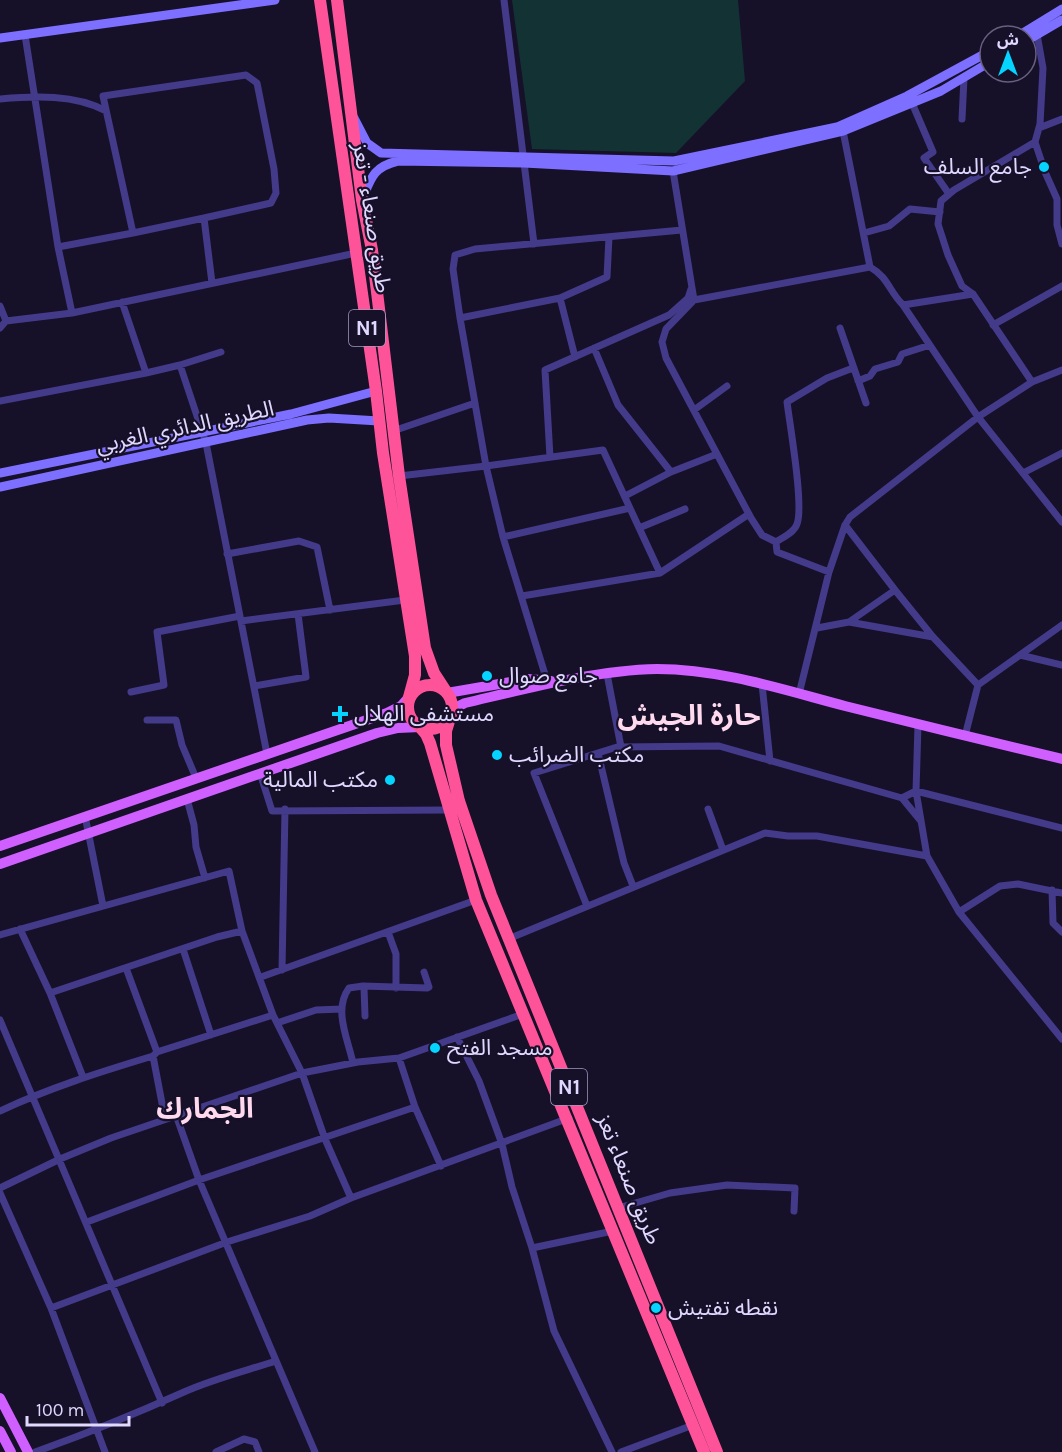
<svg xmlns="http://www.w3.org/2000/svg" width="1062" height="1452" viewBox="0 0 1062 1452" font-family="Karla,'Noto Sans Arabic',sans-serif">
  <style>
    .green { fill: #133234 }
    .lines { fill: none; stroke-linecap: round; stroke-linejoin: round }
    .street { stroke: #433a89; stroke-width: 7 }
    .secondary { stroke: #7d6fff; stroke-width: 9 }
    .primary { stroke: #cf5fff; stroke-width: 10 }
    .highway { stroke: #ff5399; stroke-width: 12 }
    .poi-dot { fill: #04d4ff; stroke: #161029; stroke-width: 2 }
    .labels { text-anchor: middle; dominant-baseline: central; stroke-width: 4.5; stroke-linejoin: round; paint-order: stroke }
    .shield { fill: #161029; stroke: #a39cbf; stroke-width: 1.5 }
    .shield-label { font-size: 21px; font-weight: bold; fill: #e0d8ff }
    .poi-label { font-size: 22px; fill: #e0d8ff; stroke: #161029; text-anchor: start }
    .street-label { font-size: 22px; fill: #e0d8ff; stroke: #161029 }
    .district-label { font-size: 28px; font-weight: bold; fill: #ffdaef; stroke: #161029 }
  </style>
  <rect width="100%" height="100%" fill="#161029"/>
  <path class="green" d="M512,0H738L745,81L676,153L532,149Z"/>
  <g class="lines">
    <path class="street" d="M504,0L534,244
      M25,35L58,247
      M0,99C34,96 75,94 106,111
      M912,103L933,152L924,158L949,194
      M962,119L964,78
      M1039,128L1062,119
      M1035,142L1040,124L1043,68L1037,34
      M673,171L694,300L870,267L843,131
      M204,218L133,233L103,96L246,75L257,83L274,169L276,193L271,203L204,218L212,283
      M864,233L889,226L910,209L940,212
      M870,267C889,278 888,290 903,305L978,417L1032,382L1062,370
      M560,298L575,357
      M694,300L666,329L662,342L666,358L751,518L762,535L776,542C783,537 794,533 797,524C804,506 790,426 787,402L827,378L853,368
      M903,305L973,294
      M0,306L6,321
      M72,313L58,247L133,233
      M460,318L560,298L607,277L609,237
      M993,325L1062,286
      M0,328L6,321L72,313L356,253
      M840,328L866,403
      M594,348L618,405L671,472L717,454
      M180,365L221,352
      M146,373L180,365L206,443L267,754
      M858,381L870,376L875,369L898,362L902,354L930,345
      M1032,382L973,294L962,286L948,255L938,224L941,201L954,190L1035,142L1045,172L1057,199V225L1062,244
      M0,401L146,373L122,302
      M694,410L727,386
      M393,431L475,403
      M550,457L545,370L669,315L688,298L691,289
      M1023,473L1062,453
      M399,476L486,466L503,537L547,681
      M625,496L671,472
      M639,528L685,509
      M503,537L630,508
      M776,542L777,552L829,572
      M227,554L299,541L317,547L330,610
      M660,573L749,514
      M895,590L933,637L978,685
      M522,596L660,573L603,450L486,466L460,318L453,269L455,255L475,249L682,230
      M241,621L405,600
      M849,622L933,637
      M817,628L849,622L895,590L845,525
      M1020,655L1062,665
      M607,674L621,747
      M762,684L770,761
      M254,686L306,677L298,614
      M131,692L164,685L157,632L240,616
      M799,694L829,572L845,525L850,517L978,417L1062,522
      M147,720H176L182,745L196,778
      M918,725L916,791L927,856
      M965,736L978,685L1062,625
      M598,753L624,863L633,886
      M260,773L272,811L448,810
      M902,798L916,791L1062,828
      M187,799L194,825L196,847L205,878
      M708,809L723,850
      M85,816L103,906
      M1052,890L1053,923L1062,932
      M587,906L534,773L617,747L719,746L902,798L920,820
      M959,912L1000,886L1018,884L1062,893
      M20,929L50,993L83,1077
      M388,932L396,954V988
      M0,935L229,871L242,931L273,1015L302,1073L325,1139L351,1198
      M508,939L765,833L788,836H817L927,856L959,912L1062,1039
      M183,949L211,1035
      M126,968L157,1052
      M282,970L285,809
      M261,977L476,900
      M364,987L365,1016
      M50,993L217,937L242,931
      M0,1020L162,1403
      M277,1023L316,1010L342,1009
      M457,1037L479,1081L502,1144L512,1187L532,1248L554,1331L612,1452
      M153,1056L165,1119
      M399,1058L415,1107L441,1166
      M353,1063C348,1039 333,1010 349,988L363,986L427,988L429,987L424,972
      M0,1111C49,1088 100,1072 153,1056L157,1052L273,1015
      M176,1115L199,1180L315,1452
      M0,1188L60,1159L111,1138L302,1073L358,1062L399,1058L523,1014
      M0,1193L51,1308L105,1452
      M618,1208L670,1193L727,1185L795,1188L794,1211
      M87,1222L199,1180L415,1107
      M532,1248L613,1231
      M51,1308L227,1242L310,1216L351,1198L569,1118
      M35,1452C86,1434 135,1414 184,1392C213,1379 245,1371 276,1361
      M216,1452L244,1439L255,1442L259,1452
      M621,1452L693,1425"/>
    <path class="secondary" d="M1018,36L1062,9
      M0,38L275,0
      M1026,41L1062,20
      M354,118L367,143L381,153L674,161L837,127L907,96L990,51
      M362,200C371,178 373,167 398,161L524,163L673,171L843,131L941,91L990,62
      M0,473L291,414L376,391
      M0,487L307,420L329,418L379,421"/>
    <path class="primary" d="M447,693L528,679L551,681
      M451,715L457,707L465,703C525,689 596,670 657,669C721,669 784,690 845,706C917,724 990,742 1062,759
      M0,846L387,713L401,706L409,697
      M0,864L377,733L398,728L420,727
      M0,1398L28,1452
      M0,1431L11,1452"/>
    <path class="highway" d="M320,0L376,391L383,453L415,656V675L409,697
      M337,0L362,200L372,250L399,476L425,648L434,673L447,693
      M408 707a22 22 0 1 1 44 0a22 22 0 1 1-44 0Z
      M451,715L446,731V745L459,801L491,895L717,1452
      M420,727L426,734L430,743L476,900L704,1452"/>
  </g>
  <g class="poi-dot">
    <circle cx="1044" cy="167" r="6"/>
    <circle cx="487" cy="676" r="6"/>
    <path d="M337 705h6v6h6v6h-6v6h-6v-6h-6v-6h6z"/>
    <circle cx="497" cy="755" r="6"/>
    <circle cx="390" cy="780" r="6"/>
    <circle cx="435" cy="1048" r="6"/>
    <circle cx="656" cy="1308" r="6"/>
  </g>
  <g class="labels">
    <g class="shield">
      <rect x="349" y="310" width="36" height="36" rx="4.5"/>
      <rect x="551" y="1069" width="36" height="36" rx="4.5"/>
    </g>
    <g class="shield-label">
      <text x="367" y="328">N1</text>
      <text x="569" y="1087">N1</text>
    </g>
    <g class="poi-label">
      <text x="1032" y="167" text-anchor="end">جامع السلف</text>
      <text x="499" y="676">جامع صوال</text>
      <text x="354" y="714">مستشفى الهلال</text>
      <text x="509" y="755">مكتب الضرائب</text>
      <text x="378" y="780" text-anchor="end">مكتب المالية</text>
      <text x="447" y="1048">مسجد الفتح</text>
      <text x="668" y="1308">نقطه تفتيش</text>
    </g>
    <g class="street-label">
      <text transform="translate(372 218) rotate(81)">طريق صنعاء - تعز</text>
      <text transform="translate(185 427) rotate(-12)">الطريق الدائري الغربي</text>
      <text transform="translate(629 1179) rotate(68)">طريق صنعاء تعز</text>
    </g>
    <g class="district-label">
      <text x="689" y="715">حارة الجيش</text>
      <text x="205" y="1108">الجمارك</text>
    </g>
  </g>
  <g transform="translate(1008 54)"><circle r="28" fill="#161029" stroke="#67607f" stroke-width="1.5"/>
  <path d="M0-4.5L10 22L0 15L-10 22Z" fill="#04d4ff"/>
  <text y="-9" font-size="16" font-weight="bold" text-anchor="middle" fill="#e0d8ff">ش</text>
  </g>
  <path d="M27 1416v9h102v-9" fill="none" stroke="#e0d8ff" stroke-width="3"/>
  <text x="36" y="1416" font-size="18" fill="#e0d8ff" stroke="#161029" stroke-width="4.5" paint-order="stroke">100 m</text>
</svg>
